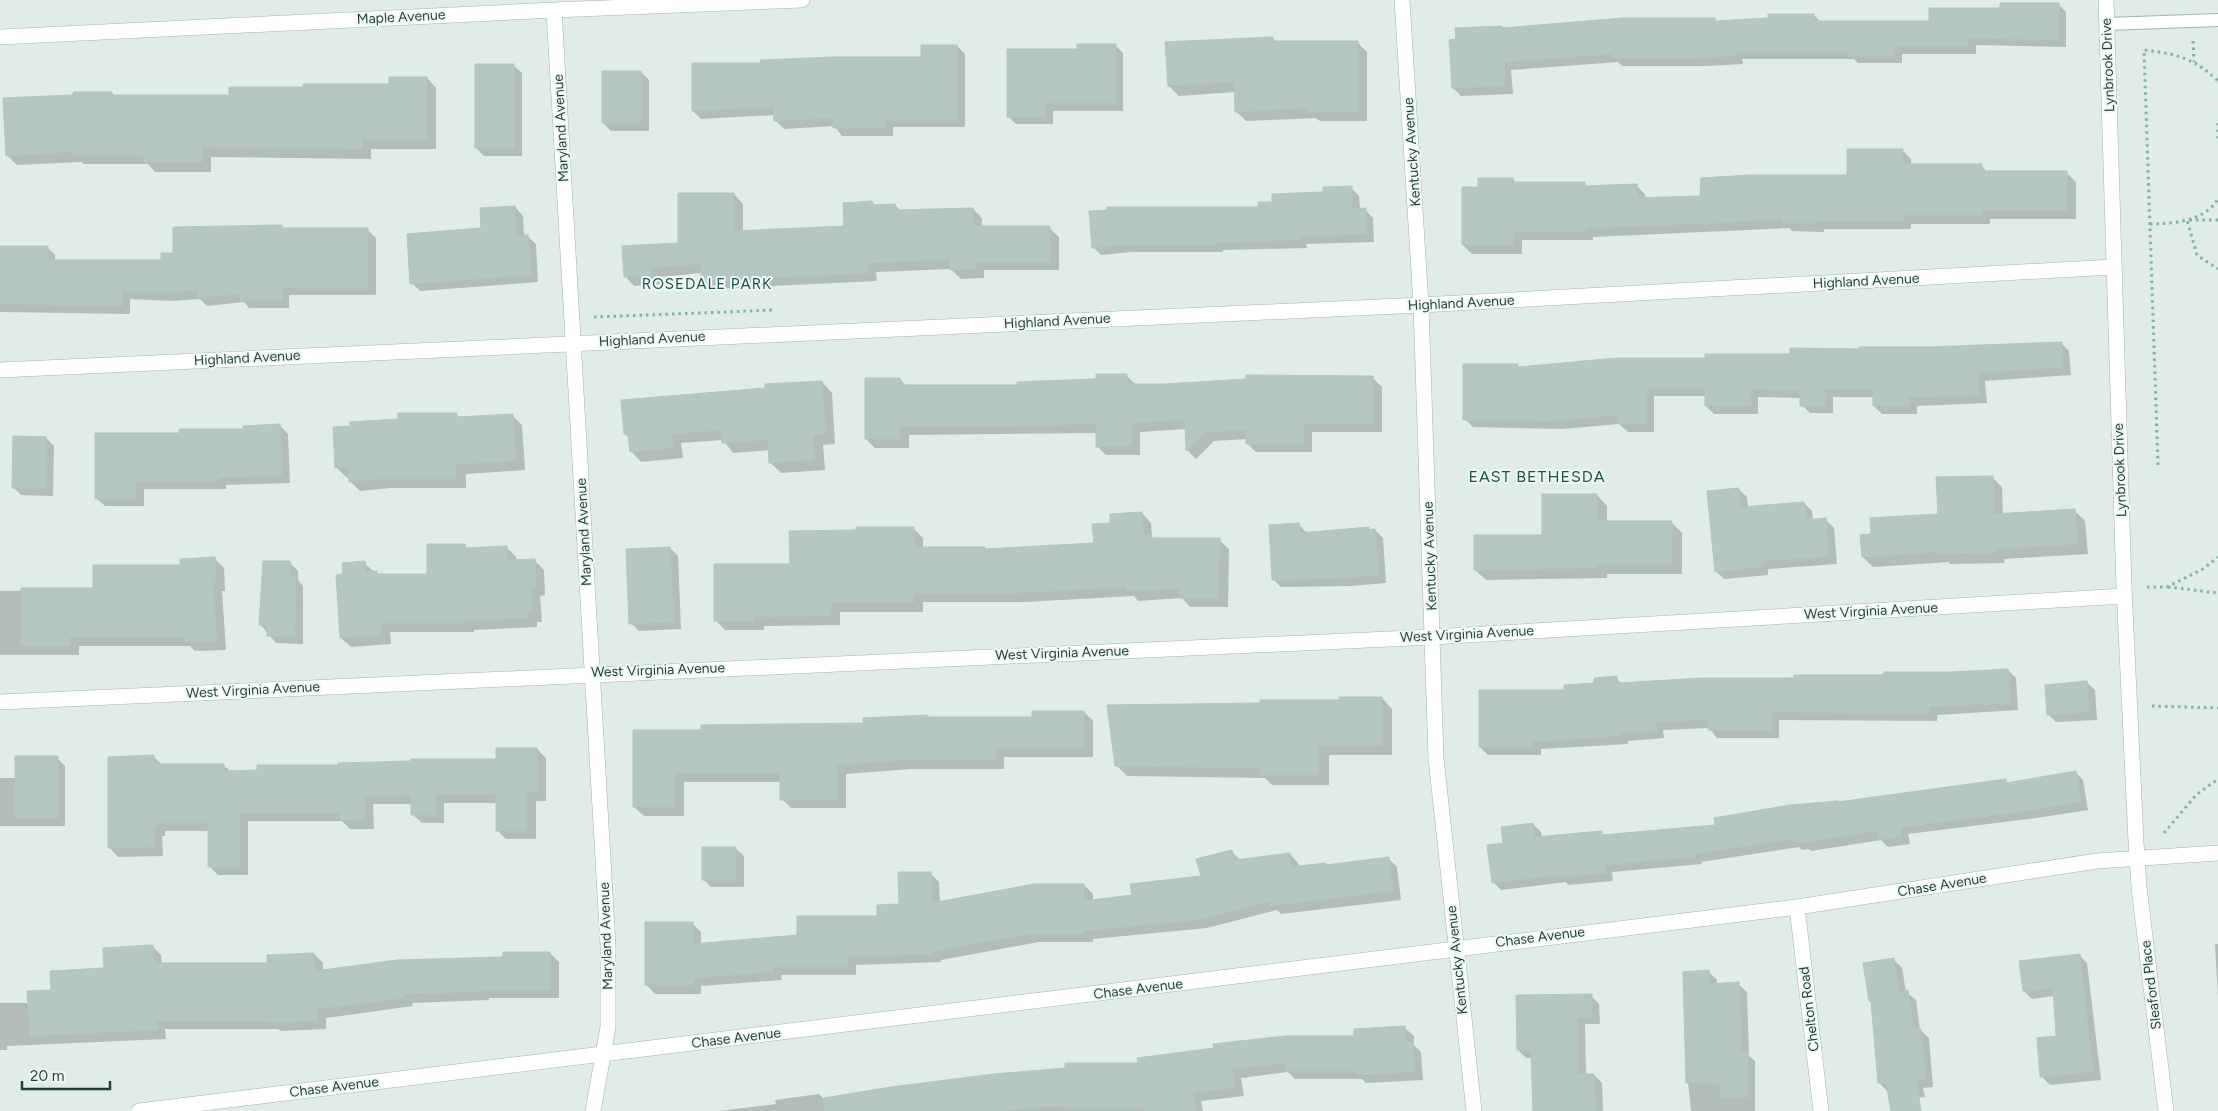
<svg xmlns="http://www.w3.org/2000/svg" width="2218" height="1111" viewBox="0 0 2218 1111" font-family="Figtree,sans-serif">
  <style>
    .shadow { fill: #0003 }
    .building { fill: #b4c7c2; stroke: #b1c6c1 }
    .lines { fill: none; stroke-linecap: round; stroke-linejoin: round }
    .lane-casing { stroke: #a2b4b0; stroke-width: 14 }
    .street-casing { stroke: #a2b4b0; stroke-width: 16 }
    .path { stroke: #7db3aa; stroke-width: 3; stroke-dasharray: 2.5 4; stroke-linecap: butt }
    .lane { stroke: #fff; stroke-width: 12 }
    .street { stroke: #fff; stroke-width: 15 }
    .labels { text-anchor: middle; dominant-baseline: central; stroke-width: 4; stroke-linejoin: round; paint-order: stroke }
    .street-label { font-size: 14px; fill: #1f3e3a; stroke: #f0f8f5 }
    .neighbourhood-label { font-size: 15px; letter-spacing: 1px; fill: #19514c; stroke: #f0f8f5 }
    .quarter-label { font-size: 16px; letter-spacing: 1px; fill: #19514c; stroke: #f0f8f5 }
  </style>
  <rect width="100%" height="100%" fill="#dfece8"/>
  <path class="shadow" d="M2058,4L2066,12V47L1976,45V54H1902V63H1858L1854,59H1742L1743,64L1706,66H1622L1618,62L1511,70L1513,94L1461,96L1453,88L1501,27L1503,29L1714,20L1717,22L1814,15L1821,23H1931L2002,10Z
    M1273,38L1276,42H1357L1367,52V121H1320L1316,118L1246,121L1236,111L1235,92L1179,96L1169,86Z
    M1115,45L1123,53V111H1053V124H1016L1008,116L1079,51Z
    M957,46L965,54V127H893V136H842L834,126L784,129L776,121L775,115L701,119L693,111L762,65L922,58Z
    M513,65L522,73V156H484L476,148Z
    M641,72L649,80V131H611L603,123Z
    M427,78L436,88V149H371V159L211,157V172H155L148,164H84L81,162L17,165L7,155L112,93L115,96H231L304,88L390,85Z
    M1902,150L1911,159V165H1981L1988,173H2067L2076,182V219H1990V224H1911V229H1824V232L1792,231L1789,228L1593,237V240H1522V254H1472L1463,245L1480,188L1513,179L1517,184H1584L1588,188L1636,185L1645,194L1646,199L1701,197L1849,176Z
    M1351,188L1359,196L1360,210H1365L1373,218L1374,242L1306,244L1307,248L1223,250V252H1131L1101,255L1093,247L1273,203Z
    M734,194L743,204V232L845,227L872,202L876,206L895,205L901,211L973,209L982,218V228H1049L1059,237V270H984V278L961,279L951,269L876,272L877,281L711,289L702,279V273L660,277V284L634,286L625,276L679,244Z
    M515,207L523,216L524,236H527L536,244L538,282L420,291L412,283L482,229Z
    M281,227L284,229H367L376,238V295H289V308H249L244,302L207,306L200,299L172,301L130,299V314L0,312V247H47L55,255V261H162L175,254Z
    M2061,343L2069,351L2071,375L1985,381L1987,403L1917,406V414H1882L1874,406V397H1833V413H1810L1802,405V398L1758,397V414H1714L1706,406V396H1654V432H1628L1619,424L1563,429L1473,427L1465,419L1517,365L1520,368L1860,350Z
    M1126,375L1136,385L1373,378L1382,387V432H1312V452H1256L1247,443V439L1214,441L1196,459L1187,450L1186,429L1140,432V455H1106L1097,446V433L909,435V448H875L866,439L900,379L907,387H1018Z
    M822,382L832,393L835,444L823,445L825,470L781,473L771,463L770,450L733,453L723,440L681,443L683,458L641,462L631,451L630,439L625,434L766,389Z
    M456,415L460,418L512,415L522,425L525,470L466,474V488H390L360,491L350,481V477L347,478L336,467Z
    M280,426L288,434L290,483L226,485V489H144V506H105L96,498L180,434L244,431Z
    M46,438L54,446L53,496L21,495L13,487Z
    M1992,477L2002,487L2003,515L2075,511L2085,521L2088,554L2004,559L2005,563L1950,564L1949,562L1873,567L1863,557L1873,536L1939,515Z
    M1738,489L1747,497L1748,508L1804,503L1812,511L1813,521L1826,520L1834,528L1837,564L1768,569V575L1724,579L1716,571Z
    M1597,495L1607,506V522H1671L1682,533V574H1607V578L1486,580L1475,570L1543,536Z
    M1142,513L1151,523L1152,537L1155,540H1219L1229,549L1228,607H1190L1182,598L1138,601L1134,596L1025,602H923V612H840V625L764,626V630H725L715,620L791,566L913,528L923,538V548L986,550L1095,544L1112,524Z
    M1299,525L1307,533L1375,530L1383,538L1386,583L1351,586L1281,587L1273,579Z
    M464,545L468,549L506,547L516,557V561L534,560L544,570L545,595L540,596L542,622H537V627L474,630V632H390L391,644L351,647L341,638L344,575L364,563L379,576H428Z
    M670,548L678,556L681,629L639,631L631,623Z
    M214,558L224,568L225,591H222L226,650L195,651L190,646H79V655H0V591L94,590Z
    M290,563L298,571V580L303,586V644L276,643L260,624Z
    M2008,670L2016,678L2018,710L1937,715V721L1779,720V738H1717L1709,728L1663,730L1664,738L1628,741V744L1541,749V755H1488L1480,747L1565,691L1616,678L1622,684Z
    M2086,682L2095,690L2097,720L2056,722L2048,714Z
    M1382,698L1392,709V755H1329V785H1272L1265,778L1127,776L1116,765L1261,704Z
    M1084,712L1093,721V757H1004V769H911L846,774V808H791L782,799V782H684V816H644L634,807L702,731L864,724L929,718H1033Z
    M537,749L546,758V801H536V839H506L497,830V803H444V823H422L412,814V804H373L374,829H350L342,821H248V875H218L209,866V831H165V836H162L163,856L118,857L109,847L154,757L162,765H223L231,772L497,760Z
    M57,758L65,766V826H0V778H17Z
    M2075,772L2083,780L2088,810L2043,817L1908,834L1910,844L1888,847L1881,840L1811,851L1809,849L1802,850L1799,847L1701,862L1702,864L1612,872L1613,881L1568,885L1566,882L1501,890L1493,882L1504,844L1533,824L1541,832L1542,838L1601,832L1604,836L1717,826L1839,803L2005,781L2008,784Z
    M735,848L744,856V887H711L703,879Z
    M1232,852L1241,861L1290,854L1298,863L1299,867L1327,866L1388,858L1397,867L1401,900L1281,914L1277,910L1207,928L1093,939V942H1039L941,960V962L856,965V975H781L782,980L701,986V994H655L647,985L692,923L701,932V945L798,937L879,917L900,905L930,873L939,882L940,902L1084,885L1093,894V901L1133,896L1202,877Z
    M2215,944H2218V997Z
    M153,947L161,955L162,964H269L314,954L323,963V971L550,953L559,962V998H489V1000L412,1003L413,1006L326,1018V1029L281,1031L278,1029H165L166,1039L7,1046V1050H0V1003H29Z
    M2079,955L2087,963L2101,1080L2050,1085L2042,1077L2038,1039L2057,1037L2054,996L2032,999L2024,991Z
    M1894,960L1902,968L1906,992L1916,1000L1920,1030L1929,1038L1933,1087L1923,1088L1925,1097L1897,1100L1879,1083L1873,1004L1870,1001Z
    M1709,972L1717,980V985L1738,984L1747,992L1749,1056L1755,1061V1111H1691L1687,1073Z
    M1591,996L1599,1004L1600,1024H1585L1586,1075H1594L1602,1083L1603,1111H1534L1533,1058H1526L1518,1050Z
    M1405,1028L1414,1036V1045L1421,1052L1423,1080L1366,1083L1362,1079H1295L1288,1072L1241,1078L1244,1096L1201,1101L1203,1111H719L776,1104L775,1100L819,1094L824,1099L994,1075L1139,1064L1356,1037Z"/>
  <path class="building" d="M2000,3H2059L2058,40L1968,38V46H1894V56H1848V52H1735V56L1697,58H1612V54L1504,62L1505,86L1452,88L1449,40L1456,39L1455,28L1502,26V28L1623,18H1715V21L1768,18V14H1814V21H1929V8H2000Z
    M1273,37V41H1358V112H1308V108L1235,112L1234,82L1168,86L1165,42Z
    M1077,44H1116V103H1045V117H1007V49H1077Z
    M921,45H957V120H885V128H833V118L774,121L773,107L692,111V63H761L760,60L833,57H921Z
    M475,64H514V148H475Z
    M602,71H641V123H602Z
    M389,77H427V140H362V149L202,147V162H144V155H73V152L6,156L3,98L73,95V92H112V95H229V87H303V84H389Z
    M1847,149H1903V164H1982V171H2067V210H1982V215H1903V221H1815V223H1782V219L1702,224L1585,228V232H1513V245H1462V187H1478V178H1513V182H1585V186L1637,184L1638,198L1700,196L1701,178L1750,175H1847Z
    M1352,186V209L1366,208V234L1299,237V240L1215,243V245H1122L1092,248L1089,211L1107,210V207H1258V202H1272V194L1323,192V187Z
    M678,193H734V231L844,226L843,203L872,201L873,205L895,204L896,210L973,208L974,226H1050V262H975V269L950,270V260L914,261L868,263V273L734,280H701V264L651,268L652,276L624,277L622,246L678,243Z
    M515,206L517,235H528L531,275L410,284L407,234L481,228L480,208Z
    M282,225V228H368V288H282V300H240V294L198,298L197,290L163,293L122,292V306L0,304V246H48V260H161V253H173V227Z
    M2062,342L2063,367L1978,373L1979,395L1909,398V406H1873V389H1825V406H1800V391L1751,389V406H1705V388H1647V424H1618V415L1554,421L1463,420V364H1518V367L1617,358H1705V354H1790V348L1859,349V347H1928Z
    M1096,374H1127V384H1165L1246,379V375L1373,376V424H1304V444H1246V430L1205,432L1186,451L1185,420L1132,423V446L1096,447V424L1019,426H900V439H865V378H900V385H1017V382L1096,379Z
    M822,381L826,434L813,435L815,460L769,463L768,440L722,443L721,430L672,434L673,448L630,452L628,434H624L621,400L765,388V384Z
    M398,413H457V417L513,414L516,461L456,464V479H379L349,482L348,467L335,468L333,427L350,426V422L398,419Z
    M280,424L282,475L218,478V481H136V499H95V433H179V429H243V426Z
    M13,436L46,437V489L12,488Z
    M1993,476L1994,514L2075,509L2078,544L1995,549V553L1939,554V552L1862,557L1860,535L1871,534L1870,518L1938,514L1936,477Z
    M1739,488L1741,507L1804,502L1807,520L1826,518L1829,557L1760,561L1761,567L1715,572L1707,491Z
    M1542,494H1597V521H1672V564H1597V568L1474,570V535H1542Z
    M1142,512L1144,535L1151,534L1152,538H1220L1218,598H1179V589L1127,591L1126,587L1015,593H914V602H831V616L754,617V621H714V564H790L789,531L856,530V527H914V547H985V549L1094,543L1092,524L1110,523V514Z
    M1299,523L1300,533L1369,527V530L1375,529L1379,575L1343,578L1272,580L1269,525Z
    M427,544H465V548L507,546V560L535,559L536,586L531,587L533,613H528V618L465,621V623H381V635L340,638L336,575L343,574L342,563L365,561L366,572L377,571V574H427Z
    M670,547L674,622L629,624L626,549Z
    M215,557L216,582H213L217,641L185,642L184,637H70V646H21V588H93V565H180V559Z
    M263,561H290V576H296L295,636H267V625H259Z
    M2008,669L2010,703L1929,707V714L1772,712V730H1708V720L1656,722L1657,731L1620,733V736L1533,742V747H1479V690H1564V685L1594,683V678L1617,676V683L1704,678H1794V675H1884V672H1952Z
    M2087,681L2089,712L2047,715L2045,685Z
    M1339,697H1382V745H1319V775H1260V768L1115,766L1107,705L1260,703V700H1339Z
    M1032,711H1084V748H996V760H901L837,765V800H780V773H675V807H633V730H701V725L863,723V718L928,715V717H1032Z
    M496,748H537V792H527V831H496V794H436V815H411V795L365,796V820H340V813H240V867H208V823H156V828H154V847L108,848V757L154,755V764H224V771L257,770V765H338V763L411,761V759H496Z
    M15,756H58V818H15Z
    M2076,771L2081,802L2034,810L1901,827L1902,836L1879,840L1877,831L1802,843L1801,841L1793,842L1792,839L1694,854V857L1605,865L1606,873L1559,877L1558,875L1492,883L1487,845L1503,843L1501,827L1533,823L1535,837L1602,831V835L1715,825L1714,818L1790,805L1838,801V802L2006,779V783Z
    M702,847H736V880H702Z
    M1232,850L1235,860L1290,853L1291,867L1326,863V865L1389,857L1393,891L1271,906L1270,901L1198,920L1084,931V934H1030L933,951V954L848,957V967H773L774,972L693,978V985H645V922H693V944L797,935V916H877V905L899,904L898,872H931L932,903L1034,884H1084V901L1132,895L1130,884L1201,876L1196,859Z
    M153,945L154,963H267V955L314,953L315,971L397,960L503,957V952H550V990H480V992L404,994L405,998L317,1009L318,1021L270,1023V1021H157L158,1030L30,1036L27,991L51,990L50,971L104,968L103,948Z
    M2080,954L2093,1072L2040,1077L2037,1038L2056,1036L2053,988L2023,991L2019,961Z
    M1894,958L1899,992L1908,990L1914,1029H1921L1926,1079L1916,1080L1921,1111H1891L1886,1083H1878L1871,1001H1869L1863,963Z
    M1709,970L1710,984L1739,982L1742,1052H1748V1097H1720V1083H1686L1683,972Z
    M1592,994V1017H1577L1578,1074H1594L1596,1111H1533L1531,1050H1517L1516,995Z
    M1405,1026L1406,1042H1413L1415,1072L1356,1075V1071H1285V1063L1233,1069L1235,1088L1193,1093L1196,1111H1144V1108H1065V1105L1000,1111H825L824,1098L891,1087L994,1074L1065,1068V1063H1138L1137,1058L1214,1048L1213,1044L1285,1036H1354V1029Z"/>
  <g class="lines">
    <g class="lane-casing">
      <path id="lane" d="M2107,24L2218,20"/>
    </g>
    <g class="street-casing">
      <path id="street" d="M1402,0L1421,305L1436,758L1474,1111
        M2106,0L2124,588L2136,841L2139,887L2166,1111
        M554,10L608,946V1027L593,1111
        M0,37L554,10L802,0
        M0,370L1421,305L2113,267
        M0,702L1433,637L2124,596
        M1797,907L1821,1111
        M139,1111L1797,907L2097,861L2218,853"/>
    </g>
    <path class="path" d="M2193,41L2194,62
      M2218,123V140
      M2218,220H2187L2197,255L2218,269
      M2150,224C2172,224 2207,221 2218,198
      M594,317L775,310
      M2158,465L2144,50C2177,54 2194,58 2218,81
      M2147,587H2167L2203,569L2218,557
      M2168,587L2218,593
      M2152,706L2218,708
      M2164,833L2196,795L2218,779"/>
    <use href="#lane" class="lane"/>
    <use href="#street" class="street"/>
  </g>
  <g class="labels">
    <g class="street-label">
      <text transform="translate(401 17) rotate(-3)">Maple Avenue</text>
      <text transform="translate(2108 65) rotate(-92)">Lynbrook Drive</text>
      <text transform="translate(561 128) rotate(-93)">Maryland Avenue</text>
      <text transform="translate(1412 152) rotate(-94)">Kentucky Avenue</text>
      <text transform="translate(1866 281) rotate(-3)">Highland Avenue</text>
      <text transform="translate(1461 303) rotate(-3)">Highland Avenue</text>
      <text transform="translate(1057 321) rotate(-3)">Highland Avenue</text>
      <text transform="translate(652 339) rotate(-3)">Highland Avenue</text>
      <text transform="translate(247 358) rotate(-3)">Highland Avenue</text>
      <text transform="translate(2120 470) rotate(-92)">Lynbrook Drive</text>
      <text transform="translate(584 532) rotate(-93)">Maryland Avenue</text>
      <text transform="translate(1430 556) rotate(-92)">Kentucky Avenue</text>
      <text transform="translate(1871 611) rotate(-3)">West Virginia Avenue</text>
      <text transform="translate(1467 634) rotate(-3)">West Virginia Avenue</text>
      <text transform="translate(1062 653) rotate(-2)">West Virginia Avenue</text>
      <text transform="translate(658 670) rotate(-2)">West Virginia Avenue</text>
      <text transform="translate(253 690) rotate(-3)">West Virginia Avenue</text>
      <text transform="translate(1942 885) rotate(-9)">Chase Avenue</text>
      <text transform="translate(606 936) rotate(-92)">Maryland Avenue</text>
      <text transform="translate(1540 937) rotate(-7)">Chase Avenue</text>
      <text transform="translate(1457 960) rotate(-96)">Kentucky Avenue</text>
      <text transform="translate(2151 985) rotate(-97)">Sleaford Place</text>
      <text transform="translate(1138 989) rotate(-7)">Chase Avenue</text>
      <text transform="translate(1809 1009) rotate(-97)">Chelton Road</text>
      <text transform="translate(736 1038) rotate(-7)">Chase Avenue</text>
      <text transform="translate(334 1087) rotate(-7)">Chase Avenue</text>
    </g>
    <g class="neighbourhood-label">
      <text x="707" y="284">ROSEDALE PARK</text>
    </g>
    <g class="quarter-label">
      <text x="1537" y="476">EAST BETHESDA</text>
    </g>
  </g>
  <path d="M22 1081v8h88v-8" fill="none" stroke="#1f3e3a" stroke-width="2.5"/>
  <text x="30" y="1081" font-size="15" fill="#1f3e3a" stroke="#f0f8f5" stroke-width="4" paint-order="stroke">20 m</text>
</svg>
